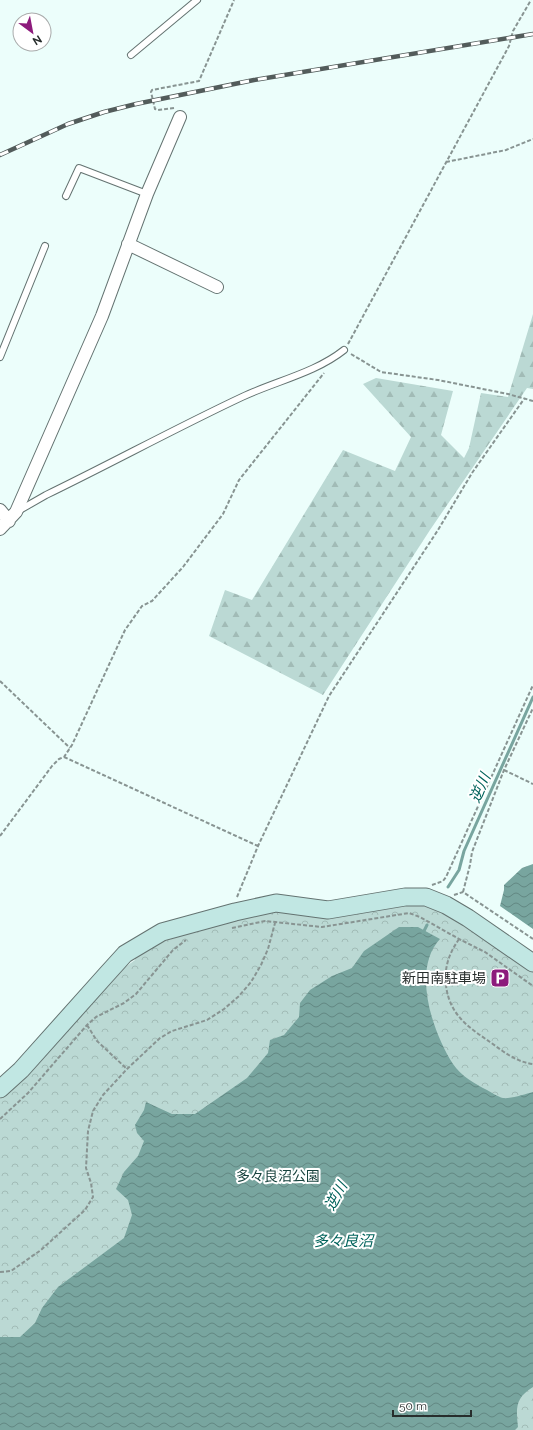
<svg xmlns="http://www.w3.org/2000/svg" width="533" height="1430" viewBox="0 0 533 1430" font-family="Raleway,'Noto Sans JP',sans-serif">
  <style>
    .forest { fill: url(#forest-firs) }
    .park { fill: url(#park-crowns) }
    .water { fill: url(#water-waves) }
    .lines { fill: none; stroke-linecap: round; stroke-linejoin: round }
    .stream { stroke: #78a59f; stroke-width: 3 }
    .lane-casing { stroke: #647371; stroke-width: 8 }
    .street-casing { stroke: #647371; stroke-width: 14 }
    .secondary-casing { stroke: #647371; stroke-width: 19 }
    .path { stroke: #889492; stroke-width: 2; stroke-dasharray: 4 2; stroke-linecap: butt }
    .lane { stroke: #fff; stroke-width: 6 }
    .street { stroke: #fff; stroke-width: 12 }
    .secondary { stroke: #c1e7e3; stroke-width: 17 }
    .rail-casing { stroke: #535c5b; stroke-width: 4.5 }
    .rail { stroke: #fff; stroke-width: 3; stroke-dasharray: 9; stroke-linecap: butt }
    .labels { text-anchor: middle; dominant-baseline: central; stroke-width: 4; stroke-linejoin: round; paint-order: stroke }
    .poi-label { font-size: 14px; fill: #272d2c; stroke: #fff; text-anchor: end }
    .park-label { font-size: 14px; fill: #18433e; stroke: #fff }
    .water-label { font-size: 15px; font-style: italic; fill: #00635b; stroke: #fff }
  </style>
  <defs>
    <pattern id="forest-firs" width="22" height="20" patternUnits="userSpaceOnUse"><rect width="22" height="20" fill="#bbd9d4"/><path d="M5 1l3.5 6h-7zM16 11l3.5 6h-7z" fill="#a1bbb6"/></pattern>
    <pattern id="park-crowns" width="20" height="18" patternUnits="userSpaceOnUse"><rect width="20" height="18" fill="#bbd9d4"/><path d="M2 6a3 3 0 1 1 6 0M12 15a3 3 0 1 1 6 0" fill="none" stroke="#a1bbb6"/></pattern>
    <pattern id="water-waves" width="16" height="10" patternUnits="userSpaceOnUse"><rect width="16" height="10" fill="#78a59f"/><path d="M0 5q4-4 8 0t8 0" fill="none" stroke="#628782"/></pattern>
  </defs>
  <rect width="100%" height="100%" fill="#ecfefb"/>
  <path class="forest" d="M533,314V389L527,388L430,530L323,695L209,636L225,590L252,600L343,450L395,471L411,437L363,384L376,378L453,391L441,435L464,458L469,448L481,393L508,397Z"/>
  <path class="park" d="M413,902L429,903L447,913L533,970V1430H0V1099L28,1072L124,968L135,960V955L150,946L211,926L267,909Z"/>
  <path class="water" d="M533,864V929L500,906L504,890V885L522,868Z
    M399,927H418L440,939C411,970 433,1033 453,1064C461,1076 475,1084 487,1090C491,1092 498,1097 503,1098C511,1099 525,1094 533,1092V1387C515,1398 516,1408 518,1427L515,1430H0V1337H20L35,1323L42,1308L58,1287L124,1238L132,1215L128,1200L116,1189L124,1172L138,1156L144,1141L137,1133L135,1125L144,1110L146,1102L172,1114H195L247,1078L268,1053L270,1040L284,1035L299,1017L300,1003L310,990L332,976L352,968L364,951Z"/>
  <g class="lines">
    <path class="stream" d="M448,887L459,870L464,851L533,697
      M423,933L427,925"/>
    <g class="lane-casing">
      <path id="lane" d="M131,55L197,0
        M66,196L79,168L147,194
        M0,357L45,246
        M18,511L46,495C112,463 176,428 242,397C276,381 315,373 344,350"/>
    </g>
    <g class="street-casing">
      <path id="street" d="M128,244L217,287
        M0,510L9,521
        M0,529L16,512L102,316L147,194L180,117"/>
    </g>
    <g class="secondary-casing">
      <path id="secondary" d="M0,1089L21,1070L106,975L125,954L162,932L235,912L276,903L328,910L405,897H426L446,905L468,918L533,963"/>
    </g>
    <path class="path" d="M174,108L158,110L155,109L151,92L152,90L199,81L234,0
      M446,162L506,150L533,139
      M348,344L509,46L513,31L531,0
      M351,354L381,372L438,380L508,394L533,401
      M0,681L70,748
      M64,757L258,846
      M504,770L533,784
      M0,836L52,766L59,759L64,757L72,745L125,630L142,606L152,601L183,567L223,514L239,480L324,373
      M432,885L443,881L446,877L533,685
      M463,892L470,865L472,852L504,770L533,708
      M454,895L463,892L533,939
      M237,897L258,846L329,696L438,530L472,473L524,399
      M232,928L265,921L322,927L409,913L420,917L459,939L485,952L533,986
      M459,939C456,944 453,948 451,953C441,974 445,1002 461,1019C469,1028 480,1035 490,1042C504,1052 516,1062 533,1064
      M87,1025L97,1041L127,1069
      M0,1119L28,1093L87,1025L96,1017L124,1003L136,994L173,950L186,940
      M0,1272L11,1271L41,1250L85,1210L93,1197L91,1183L86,1168L88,1131L93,1111L103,1095L127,1069L160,1038L172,1031L207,1020L224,1009L239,996L251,982L261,965L268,949L275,923"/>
    <use href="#lane" class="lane"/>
    <use href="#street" class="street"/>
    <use href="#secondary" class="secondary"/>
    <g class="rail-casing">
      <path id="rail" d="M0,155L68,124L104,112L136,104L254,80L533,34"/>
    </g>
    <use href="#rail" class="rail"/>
  </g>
  <defs>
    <g id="parking-square" transform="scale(1)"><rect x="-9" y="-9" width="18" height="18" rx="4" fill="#8d1b7c" stroke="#fff"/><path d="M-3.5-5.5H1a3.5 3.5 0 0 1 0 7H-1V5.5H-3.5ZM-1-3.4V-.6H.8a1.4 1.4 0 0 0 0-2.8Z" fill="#fff"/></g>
  </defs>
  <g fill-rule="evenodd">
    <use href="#parking-square" x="500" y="978"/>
  </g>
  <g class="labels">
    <g class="poi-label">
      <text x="486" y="978">新田南駐車場</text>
    </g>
    <g class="park-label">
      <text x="278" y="1176">多々良沼公園</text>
    </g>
    <g class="water-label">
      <text transform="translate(480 788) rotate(-66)">逆川</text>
      <text transform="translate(336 1196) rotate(-61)">逆川</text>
      <text x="343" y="1241">多々良沼</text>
    </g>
  </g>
  <g transform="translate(32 32) rotate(148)"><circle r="19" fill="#ffffff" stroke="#a9abab"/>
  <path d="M0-3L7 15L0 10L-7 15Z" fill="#8d1b7c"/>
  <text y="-6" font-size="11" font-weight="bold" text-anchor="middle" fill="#272d2c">N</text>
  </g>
  <path d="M393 1410v6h78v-6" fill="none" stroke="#272d2c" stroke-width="2"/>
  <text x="399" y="1410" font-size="12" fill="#272d2c" stroke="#ffffff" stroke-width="3" paint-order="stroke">50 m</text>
</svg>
